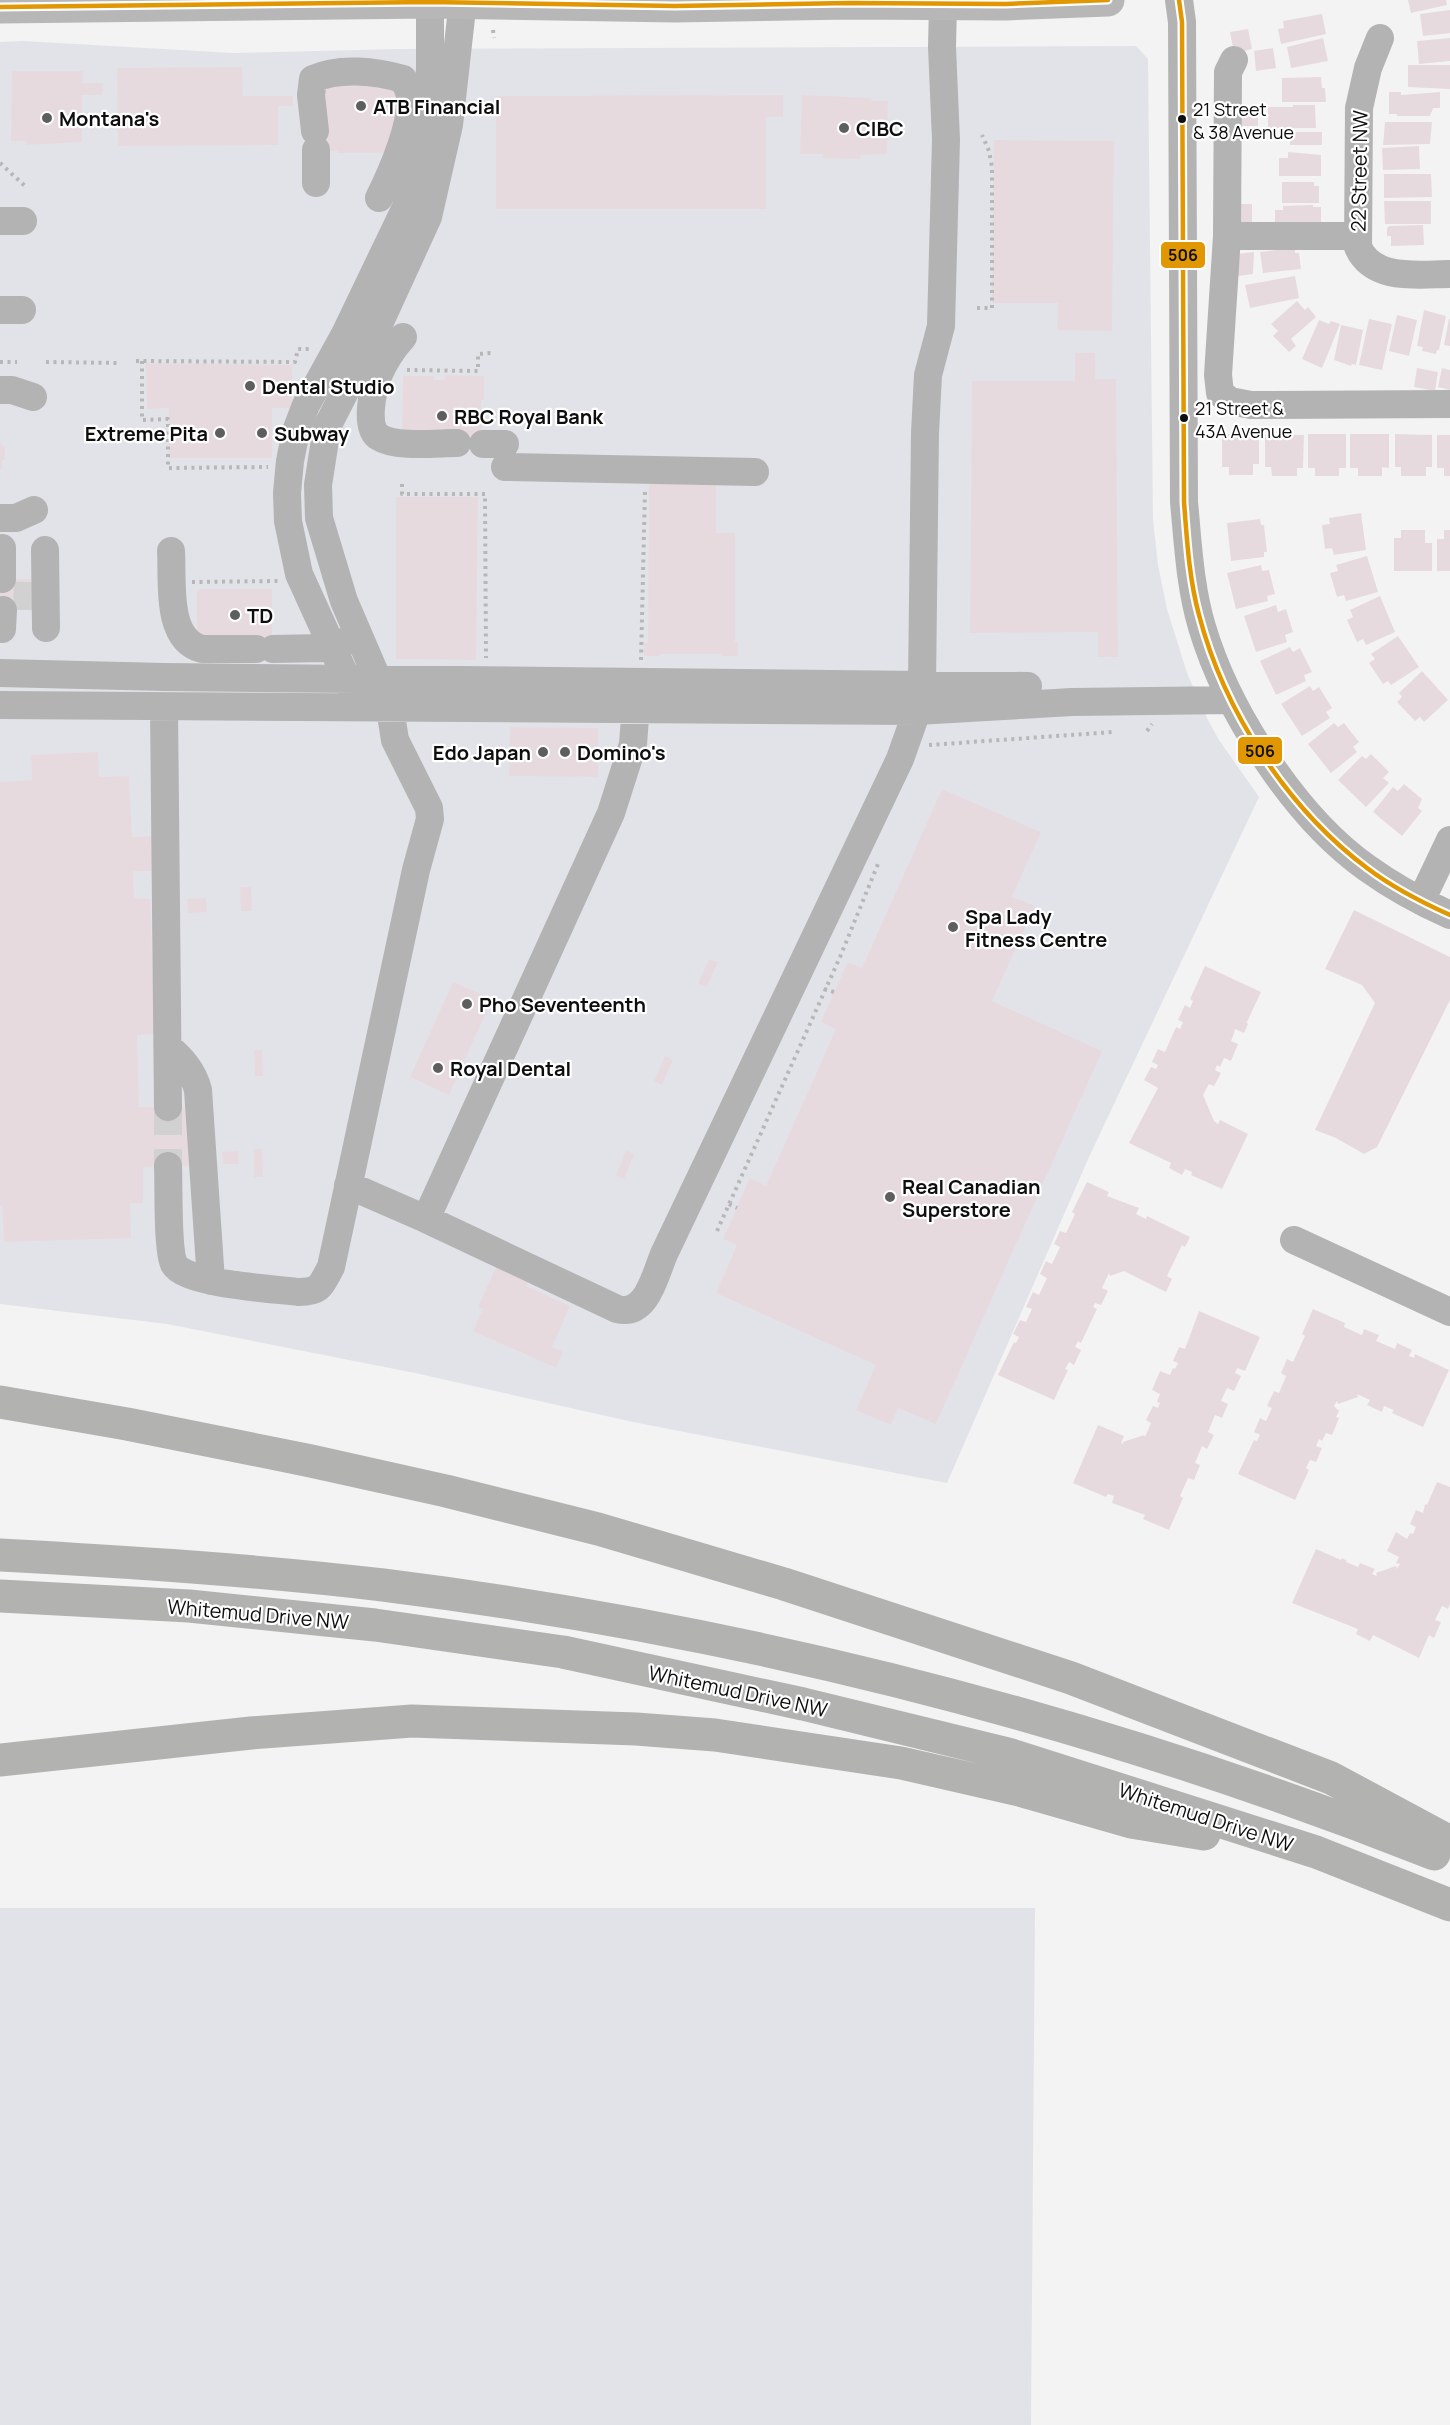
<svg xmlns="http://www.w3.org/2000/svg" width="1450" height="2425" viewBox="0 0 1450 2425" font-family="Manrope,sans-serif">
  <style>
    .built { fill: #e2e3e9 }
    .building { fill: #e7dadf }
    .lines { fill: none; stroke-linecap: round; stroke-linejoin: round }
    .minor-tunnel { stroke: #d1d1d2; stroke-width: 28; stroke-dasharray: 28 14; stroke-linecap: butt }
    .path { stroke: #b7b7b7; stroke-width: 4; stroke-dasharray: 3 4.5; stroke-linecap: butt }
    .minor { stroke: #b3b3b3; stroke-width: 28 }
    .major { stroke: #b7b7b7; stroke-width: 33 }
    .highway { stroke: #b2b2b1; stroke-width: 33 }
    .bus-1-casing { stroke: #fff; stroke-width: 9 }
    .bus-1 { stroke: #e09702; stroke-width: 4.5 }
    .poi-dot { fill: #5e5e5f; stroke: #fff; stroke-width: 2 }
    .bus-dot { fill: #0e0e0f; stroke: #fff; stroke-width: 2 }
    .labels { text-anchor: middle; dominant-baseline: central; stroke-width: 4.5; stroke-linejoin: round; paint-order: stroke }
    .bus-label { font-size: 18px; fill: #0e0e0f; stroke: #fff; text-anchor: start }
    .poi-label { font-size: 20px; font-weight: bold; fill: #0e0e0f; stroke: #fff; text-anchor: start }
    .street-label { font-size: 20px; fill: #0e0e0f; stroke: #fff }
    .line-badge { stroke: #fff; stroke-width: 2 }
    .pale-badge-label { font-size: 16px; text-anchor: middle; font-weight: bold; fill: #111 }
  </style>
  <rect width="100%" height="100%" fill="#f3f3f4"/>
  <path class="built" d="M23,41L233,53L400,49L1136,46L1148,59L1153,520L1158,565L1167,609L1187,673L1207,718L1219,740L1259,797L1089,1157L947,1483L633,1422L415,1373L167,1324L0,1304V42Z
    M0,1908H1035L1031,2425H0Z"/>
  <path class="building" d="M1408,0H1446L1447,5L1411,13Z
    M1450,10V33L1423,36L1420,14Z
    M1322,14L1326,34L1281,44L1278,29L1284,28L1283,21Z
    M1248,29L1252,49L1234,53L1230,32Z
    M1323,38L1328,61L1291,68L1287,47Z
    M1450,38V61L1419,64L1417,41Z
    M1273,48L1276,68L1256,71L1254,51Z
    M1408,65H1450V89L1408,87Z
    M242,67L243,96H293V106H278V145L118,146L117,68Z
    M12,71H83L82,83H103L102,95H82V142L26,145V141H11Z
    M1321,77L1322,88H1325L1326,102H1282V78Z
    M324,79L398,80L395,153H338V151H324Z
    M1389,92H1401V95L1440,92V108H1433L1430,116H1397V114H1389Z
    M783,95V117H766V209H496V96Z
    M802,95L872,98L871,101H888L887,154L861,155L860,159L822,158L823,154H800Z
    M1293,105H1315L1316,128H1268V107H1293Z
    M1238,106H1258V126H1238Z
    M1385,122H1432L1430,144L1383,145Z
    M1290,132H1322V145H1290Z
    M994,140L1114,141L1112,331L1057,330L1058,303H992Z
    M1419,146L1420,169L1383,170L1382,148Z
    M1288,152L1321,155V176H1279V158H1288Z
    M1384,174H1431L1432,197L1384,198Z
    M1282,182H1314V186H1319V203H1282Z
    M1384,201H1431V224H1385Z
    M1231,204H1252V224H1231Z
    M1313,205V207H1321V227L1275,228V210H1283V206Z
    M1423,225L1424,245L1391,246V236H1387V228L1389,226Z
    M1295,248V253H1299L1301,269L1263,273L1260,252Z
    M1254,252L1253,274L1230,277L1227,255Z
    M1295,276L1299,298L1250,308L1245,285Z
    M1297,301L1305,310L1308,307L1316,317L1291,339L1296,346L1289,352L1273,336L1278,331L1271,324Z
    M1424,310L1446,316L1439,350H1437L1436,354L1422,351L1423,347L1417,346Z
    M1397,315L1417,320L1409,356L1389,351Z
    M1369,319L1392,324L1382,370L1359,365Z
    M1449,319H1450V346L1444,345Z
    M1319,320L1329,324L1331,321L1340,324L1322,368L1302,359Z
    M1341,325L1363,330L1356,365L1352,364L1351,366L1334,360Z
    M1075,353H1095V379H1116L1118,657H1098V632L970,633L972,381H1075Z
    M146,363L292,365V408H272V458H169V408L147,409Z
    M1417,368L1438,372L1435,391L1414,387Z
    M1442,368L1450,370V390L1438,387Z
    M445,375L484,376V400H481L482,449L457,448L402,434L403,376H434V380H445Z
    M1222,434H1259V464H1253V475H1229V467H1222Z
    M1308,434H1346V468H1339V476H1315V468H1308Z
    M1350,434H1389V468L1382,467V476H1358V468H1350Z
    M1395,434L1432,435V467H1426V476H1401V467H1395Z
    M1265,435H1304L1303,468H1297V476H1272L1271,467H1265Z
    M1437,435H1450V476H1444V468H1437Z
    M0,443L5,447V460H2V469H0Z
    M649,482H716V533H735V642H738V656H721V654H660V656H644V643H648Z
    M396,497H478L476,660L396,659Z
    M1361,513L1366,550L1334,555L1332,548L1325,549L1322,525L1330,524L1329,518Z
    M1260,519L1261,525H1264L1267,552H1264V557L1231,561L1227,523Z
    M1401,530H1425V543H1432V571H1394V538H1401Z
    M1444,530H1450V571H1437V539H1444Z
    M1367,556L1378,592L1346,601L1344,595L1337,597L1330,573L1338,571L1336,565Z
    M1261,565L1262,571L1269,570L1275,594L1267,596L1268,601L1236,609L1227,573Z
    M0,579H39V610H0Z
    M197,589H272V657L197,642Z
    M1380,596L1395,632L1366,645L1363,639L1357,642L1347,620L1353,617L1350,610Z
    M1276,605L1278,612L1286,609L1293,632L1285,635L1287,642L1256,652L1244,616Z
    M1398,636L1419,667L1391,685L1388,681L1383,684L1369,663L1375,659L1371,654Z
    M1290,647L1293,652L1300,648L1312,672L1304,675L1306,681L1276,695L1260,661Z
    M1422,671L1448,700L1424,722L1420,717L1415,721L1397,702L1402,697L1399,693Z
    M1310,686L1313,691L1319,687L1332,708L1326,712L1330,718L1302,736L1281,704Z
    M1334,723L1338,727L1344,723L1359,742L1353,747L1357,752L1331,773L1308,744Z
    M510,727L598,728V777L509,776Z
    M98,752L99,777L129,776L132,837L155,836L157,871H133L134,898L150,899L155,1034L137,1035L139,1107H189L191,1166L143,1167V1203H130L131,1238L4,1242L2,1206H0V782L32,780L31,755Z
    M1371,754L1389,772L1383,778L1389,783L1366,807L1338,780L1362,756L1366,759Z
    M1404,784L1422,799L1418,808L1422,811L1402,836L1373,812L1393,787L1398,791Z
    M942,789L1041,832L1012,897L1035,906L992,1001L1102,1051L936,1424L898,1408L891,1425L856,1410L876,1365L716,1293L737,1245L723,1239L750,1178L766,1186L836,1029L821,1022L834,992L848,962L862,968Z
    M240,887H251L252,911H241Z
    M206,898L207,912L188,913L187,899Z
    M1354,910L1450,957V1000L1377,1147L1364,1154L1336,1138L1315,1130L1375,1003L1362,985L1325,969Z
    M709,959L718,962L707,987L698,984Z
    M1205,966L1261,992L1247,1022L1245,1021L1248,1024L1244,1033L1235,1029L1234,1033L1231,1041L1238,1044L1231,1061L1224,1058L1220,1067L1217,1065L1215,1070L1221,1073L1214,1086L1209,1084L1203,1095L1214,1121L1218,1124L1220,1120L1248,1134L1222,1189L1191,1175L1192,1172L1185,1169L1182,1175L1169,1168L1171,1163L1129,1143L1158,1088L1144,1080L1151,1067L1156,1069L1158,1065L1152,1062L1158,1049L1165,1052L1176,1027L1180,1029L1183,1022L1178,1020L1185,1005L1190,1008L1193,1001L1190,999Z
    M453,982L492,999L449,1095L410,1077Z
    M254,1050H262L263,1076H255Z
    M665,1056L673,1060L662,1085L654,1081Z
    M254,1149H262L263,1177H254Z
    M626,1150L634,1154L624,1179L616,1176Z
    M238,1151L239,1164H223L222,1152Z
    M1087,1182L1109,1192L1107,1196L1139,1208L1136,1214L1146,1219L1147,1216L1190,1237L1185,1247L1182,1245L1167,1276L1172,1279L1166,1292L1124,1271L1110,1276L1109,1273L1102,1288L1108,1291L1101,1305L1095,1303L1093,1307L1097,1309L1081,1343L1078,1341L1075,1347L1081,1350L1074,1365L1069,1362L1065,1369L1068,1370L1054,1400L998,1375L1014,1342L1016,1343L1019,1337L1013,1334L1020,1320L1026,1322L1032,1309L1026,1307L1033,1292L1039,1295L1047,1278L1040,1274L1046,1261L1052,1264L1060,1247L1054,1244L1060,1231L1066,1233L1075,1214L1072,1212Z
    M496,1267L528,1281L526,1286L570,1306L552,1347L563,1352L556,1368L473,1331L483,1309L478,1307Z
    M1313,1309L1345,1323L1344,1327L1362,1335L1364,1329L1379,1335L1376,1341L1395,1349L1397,1343L1412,1350L1409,1356L1414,1358L1415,1354L1449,1370L1423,1427L1392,1413L1394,1410L1384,1406L1382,1412L1367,1405L1370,1400L1357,1394L1358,1397L1338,1404L1337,1401L1334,1406L1339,1411L1336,1417L1339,1418L1332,1435L1326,1433L1322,1441L1319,1439L1316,1446L1322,1448L1316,1462L1310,1460L1306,1468L1309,1470L1295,1500L1238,1474L1254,1440L1257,1441L1260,1435L1254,1432L1260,1418L1266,1421L1272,1408L1267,1406L1274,1391L1279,1393L1286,1376L1281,1373L1287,1359L1293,1362L1305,1336L1302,1334Z
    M1199,1311L1260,1337L1245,1371L1237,1368L1235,1373L1241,1376L1234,1391L1227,1388L1221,1401L1228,1404L1222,1418L1215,1415L1208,1432L1214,1435L1207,1449L1202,1446L1195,1463L1200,1465L1194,1480L1188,1478L1180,1496L1183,1498L1169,1530L1143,1519L1145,1515L1112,1503L1114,1496L1108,1494L1106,1497L1073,1483L1098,1425L1124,1436L1121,1443L1123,1444V1442L1144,1435L1145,1437L1151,1423L1146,1420L1153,1406L1158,1408L1160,1403L1157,1402L1160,1394L1152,1390L1160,1371L1170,1375L1173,1368L1175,1369L1178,1363L1173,1361L1179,1347L1185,1349Z
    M1437,1482L1450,1487V1604L1448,1609L1442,1606L1435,1620L1441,1622L1434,1638L1429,1635L1419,1658L1373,1635L1370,1641L1356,1634L1358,1629L1292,1603L1316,1549L1341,1560L1342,1558L1347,1561L1346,1562L1358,1567L1360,1563L1375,1569L1372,1574L1377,1576L1376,1573L1396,1566L1397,1569L1400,1564L1396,1563L1399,1557L1387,1551L1396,1532L1407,1539L1410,1533L1413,1534L1416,1527L1410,1524L1416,1510L1423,1513L1425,1504L1427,1505Z"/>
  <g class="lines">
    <path class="minor-tunnel" d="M27,610L28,579
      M168,1107V1166"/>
    <path class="path" d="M493,30L494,38
      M0,163L25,186
      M977,308H992V167L989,151L982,135
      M136,361L295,362L298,349H310
      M142,361V420L168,419V468L268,467
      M0,362H17
      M46,362L119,363
      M407,370L478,371V354L492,353
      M402,484V494H485L486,658
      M192,582L278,581
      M641,660L645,490
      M1147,731L1152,724
      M929,745L1113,732
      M824,989L834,992
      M729,1204L737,1208
      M717,1231L840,957L878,864"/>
    <path class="minor" d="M1179,0L1182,22L1184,502C1188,544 1190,587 1202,627C1227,711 1295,817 1367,868C1392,886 1421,902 1450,915
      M1380,38L1368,68L1359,108L1358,247C1373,282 1420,274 1450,274
      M1234,60L1228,72L1227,236L1218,375L1220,393L1230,401L1251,405L1450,404
      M315,131L311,95L313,79C339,67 376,71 403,79C405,83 408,88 409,92C416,118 391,174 379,198
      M316,150V183
      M0,221H23
      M1227,236H1357
      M0,310H22
      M403,337C393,348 384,362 378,376C373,389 364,428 379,437C396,448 437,443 457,443
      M0,390H12L33,397
      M483,444H505
      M505,467L755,472
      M1,518H16L34,510
      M2,548V579
      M45,550L46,628
      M171,551C173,581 165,639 202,649H256
      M2,629L3,610
      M273,649L324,648L347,641
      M0,673L164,677L1028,686
      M354,695L299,574L288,521L287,493L290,461L296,431L306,405L345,334L406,207L417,169L426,123L430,68V0
      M0,705L917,711L1072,702L1231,700
      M164,707L168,1107
      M1421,901L1450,840
      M168,1047C182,1059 193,1071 198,1090L211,1281
      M168,1166C169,1186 167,1249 174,1264C184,1284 275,1289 299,1292C321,1292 321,1285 331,1267L416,870L430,819L429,808L395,740L390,708L344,601L319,518L318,485L327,427L374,335L428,217L449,125L463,0
      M348,1185L426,1219L617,1309C647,1317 655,1275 664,1254L900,759L917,711L922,685L925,433L928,375L941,326L946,140L942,47L943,4
      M426,1219L611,813L633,744L637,692
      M1294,1240L1450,1312"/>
    <path class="major" d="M0,7L429,2L675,6L850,3L1006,4L1108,0"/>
    <path class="highway" d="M0,1402L127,1424L311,1461L446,1491L598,1529L784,1584L1071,1678L1331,1778L1450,1842
      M0,1555C128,1562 256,1570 383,1585C743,1630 1098,1721 1434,1854
      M0,1596L189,1606L375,1625L563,1652L803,1704L1008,1754L1316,1852L1450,1905
      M0,1760L251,1733L412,1721L636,1729L715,1735L901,1763L1019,1790L1131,1822L1204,1834"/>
    <g class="bus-1-casing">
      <path id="bus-1" d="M1179,0L1182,22L1184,502C1187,540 1189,578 1199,615C1224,711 1287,808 1367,868C1392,887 1421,902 1450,915
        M0,7L429,2L675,6L850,3L1006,4L1108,0"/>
    </g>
    <use href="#bus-1" class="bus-1"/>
  </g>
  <g class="poi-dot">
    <circle cx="361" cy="106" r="6"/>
    <circle cx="47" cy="118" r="6"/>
    <circle cx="844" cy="128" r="6"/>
    <circle cx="250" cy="386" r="6"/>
    <circle cx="442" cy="416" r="6"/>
    <circle cx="220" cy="433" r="6"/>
    <circle cx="262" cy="433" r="6"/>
    <circle cx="235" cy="615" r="6"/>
    <circle cx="543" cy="752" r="6"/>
    <circle cx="565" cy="752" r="6"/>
    <circle cx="953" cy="927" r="6"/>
    <circle cx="467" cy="1004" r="6"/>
    <circle cx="438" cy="1068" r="6"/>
    <circle cx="890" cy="1197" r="6"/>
  </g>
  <g class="bus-dot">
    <circle cx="1182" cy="119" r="5"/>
    <circle cx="1184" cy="418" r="5"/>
  </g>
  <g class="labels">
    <g class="bus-label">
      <text x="1193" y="109">21 Street<tspan x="1193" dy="23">&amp; 38 Avenue</tspan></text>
      <text x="1195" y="408">21 Street &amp;<tspan x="1195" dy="23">43A Avenue</tspan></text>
    </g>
    <g class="poi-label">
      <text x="373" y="106">ATB Financial</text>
      <text x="59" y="118">Montana's</text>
      <text x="856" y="128">CIBC</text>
      <text x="262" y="386">Dental Studio</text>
      <text x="454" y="416">RBC Royal Bank</text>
      <text x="208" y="433" text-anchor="end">Extreme Pita</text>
      <text x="274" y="433">Subway</text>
      <text x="247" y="615">TD</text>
      <text x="531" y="752" text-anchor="end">Edo Japan</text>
      <text x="577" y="752">Domino's</text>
      <text x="965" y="916">Spa Lady<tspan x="965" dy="23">Fitness Centre</tspan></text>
      <text x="479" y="1004">Pho Seventeenth</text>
      <text x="450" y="1068">Royal Dental</text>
      <text x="902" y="1186">Real Canadian<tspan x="902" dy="23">Superstore</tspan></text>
    </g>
    <g class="street-label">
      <text transform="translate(1359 171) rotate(-89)">22 Street NW</text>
      <text transform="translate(258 1614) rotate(5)">Whitemud Drive NW</text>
      <text transform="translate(738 1691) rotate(12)">Whitemud Drive NW</text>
      <text transform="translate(1206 1817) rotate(18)">Whitemud Drive NW</text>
    </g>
  </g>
  <g class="line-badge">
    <rect x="1160" y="241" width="46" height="28" rx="6" fill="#e09702"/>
    <rect x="1237" y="736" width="46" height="29" rx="6" fill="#e09702"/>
  </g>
  <g class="pale-badge-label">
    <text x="1183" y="261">506</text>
    <text x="1260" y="757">506</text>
  </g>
</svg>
